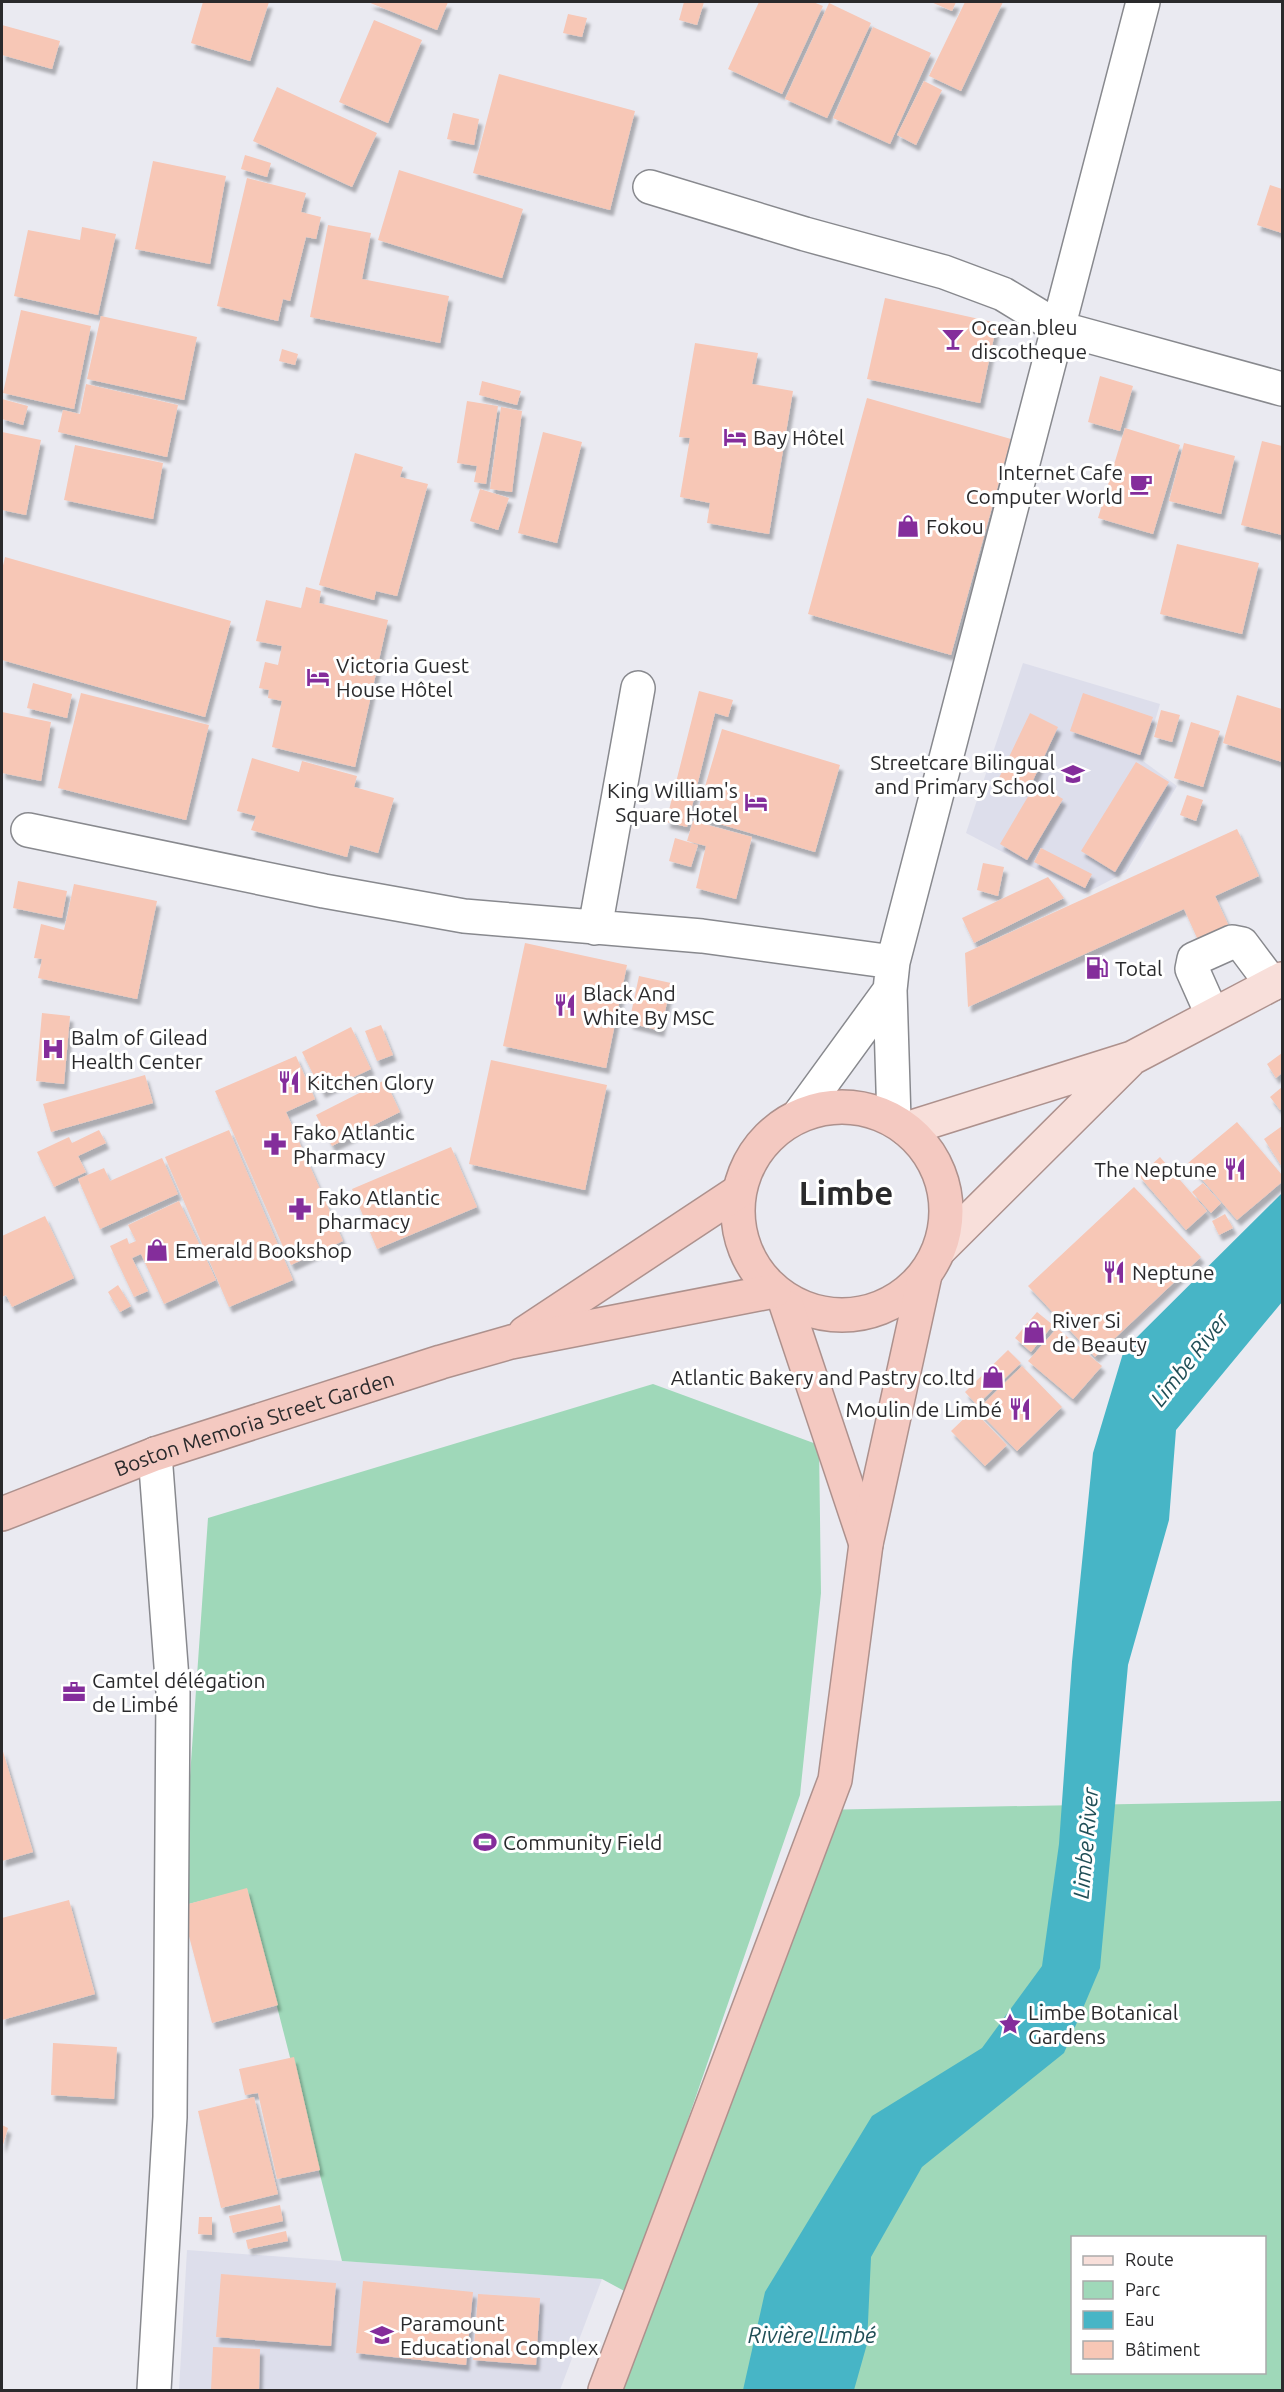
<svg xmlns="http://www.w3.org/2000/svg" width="1284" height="2392" viewBox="0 0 1284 2392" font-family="Ubuntu,sans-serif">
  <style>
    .built { fill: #dddeeb }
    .green { fill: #9fd8b9; fill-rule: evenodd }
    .water { fill: #47b5c6 }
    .building { fill: #f7c7b6; filter: url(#shadow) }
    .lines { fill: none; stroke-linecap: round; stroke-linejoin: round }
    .minor-casing { stroke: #88898e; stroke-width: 36 }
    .major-casing { stroke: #ad918d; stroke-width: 36 }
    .highway-casing { stroke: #ad918d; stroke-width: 36 }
    .minor { stroke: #fff; stroke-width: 33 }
    .major { stroke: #f8dfda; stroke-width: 33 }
    .highway { stroke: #f4c9c1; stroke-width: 33 }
    .labels { text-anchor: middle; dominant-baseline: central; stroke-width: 6; stroke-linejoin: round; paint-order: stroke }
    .poi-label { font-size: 21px; fill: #2a2a2c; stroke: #fff; text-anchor: start }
    .street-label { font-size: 21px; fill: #2a2a2c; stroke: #fff }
    .water-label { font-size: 22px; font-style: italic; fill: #204f57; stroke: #fff }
    .town-label { font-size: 33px; font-weight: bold; fill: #2a2a2c; stroke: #fff }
  </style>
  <defs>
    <filter id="shadow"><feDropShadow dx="3.5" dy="6" stdDeviation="1.5" flood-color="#0004"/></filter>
  </defs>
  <rect width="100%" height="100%" fill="#eaeaf1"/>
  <path class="built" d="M1023,663L1160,704L1143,761L1177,786L1126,872L1084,894L966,833Z
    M187,2250L342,2261L602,2279L560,2390H179Z"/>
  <path class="green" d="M653,1384L819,1445L821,1593L800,1795L628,2293L602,2279L342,2261L247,1889L181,1906L208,1518Z
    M1282,1801V2390H604L816,1810ZM1072,2238H1264V2372H1072Z"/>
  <path class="water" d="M1282,1193V1302L1176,1430L1169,1520L1128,1665L1100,1968L1064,2053L922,2167L871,2257L867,2344L854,2390H743L765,2292L872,2116L982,2048L1042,1966L1059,1844L1072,1662L1093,1453L1124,1350Z"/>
  <path class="building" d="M203,2H269L250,61L191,43Z
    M368,2H448L437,30Z
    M684,2H704L697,25L679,20Z
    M759,2H813L823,6L782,94L728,69Z
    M931,2H956L952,11Z
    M965,2H1003L961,91L929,76Z
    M829,3L871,23L827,118L785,99Z
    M568,14L587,18L582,37L563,33Z
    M374,20L422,40L388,123L339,102Z
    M2,25L60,41L52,69L2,55Z
    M873,27L931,53L890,144L833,118Z
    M499,74L635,111L610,210L473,173Z
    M924,81L942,90L916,145L897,135Z
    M277,87L377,133L352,187L253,141Z
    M453,113L479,119L474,145L447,139Z
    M245,155L271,163L267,177L241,169Z
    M153,161L226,176L210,264L135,249Z
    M399,170L523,209L502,278L378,240Z
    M247,178L306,193L301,212L321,217L316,239L306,237L290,301L283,299L278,321L217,306Z
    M1270,185L1282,189V233L1257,225Z
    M328,225L371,233L362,279L449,296L440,343L310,317Z
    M82,227L116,234L98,315L14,296L28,230L80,240Z
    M885,298L997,323L980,403L867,379Z
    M21,310L91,326L74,409L3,393Z
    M101,316L197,337L184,400L87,379Z
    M695,343L758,353L752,384L793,391L769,534L707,523L710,503L680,497L690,438L679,437Z
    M282,349L298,354L295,365L279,361Z
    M1100,376L1133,386L1120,431L1088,422Z
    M482,381L521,391L517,405L479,395Z
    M86,384L178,405L167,457L58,432L63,410L80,414Z
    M867,398L1011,439L951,655L808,614Z
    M2,399L28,406L23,425L2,419Z
    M467,401L498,406L486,484L474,482L477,466L457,463Z
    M501,407L522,411L512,492L490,489Z
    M1125,428L1180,445L1153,534L1098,518Z
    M2,432L41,440L26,515L2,510Z
    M543,432L582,442L557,543L518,533Z
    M1262,441L1282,446V535L1241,525Z
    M1184,443L1235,456L1221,514L1169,501Z
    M75,445L163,463L153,519L64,500Z
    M355,453L403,467L400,477L428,484L397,596L376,591L374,600L319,585Z
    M480,489L509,498L498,530L470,521Z
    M1177,544L1259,563L1242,634L1160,614Z
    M5,557L231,621L205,717L2,660V570Z
    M306,587L321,591L319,603L388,620L355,767L272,747L282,701L268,698L269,690L259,688L265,662L278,665L282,646L256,641L266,600L301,608Z
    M33,683L72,694L67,718L27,708Z
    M699,691L733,700L728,717L715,713L687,827L666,822Z
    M81,693L209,725L186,820L58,788Z
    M1083,693L1153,717L1140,755L1070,731Z
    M1237,695L1282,709V762L1223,743Z
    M1161,710L1180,715L1172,742L1154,737Z
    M2,712L51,722L41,781L2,773Z
    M1030,713L1058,727L1028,791L999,778Z
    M1191,722L1220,731L1203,787L1174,778Z
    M722,729L840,765L815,852L696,817Z
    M252,758L299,772L302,761L357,776L354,787L394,798L378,853L350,845L347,857L251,830L256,816L237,811Z
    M1136,762L1169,782L1115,872L1081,851Z
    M1036,783L1063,799L1027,860L1000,844Z
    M1187,795L1203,800L1196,821L1180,815Z
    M693,821L752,837L736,899L696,888L706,846L687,841Z
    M1237,829L1259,876L1215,896L1233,935L1202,949L1184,909L968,1007L965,953Z
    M675,838L698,845L691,867L669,861Z
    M1041,848L1092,874L1085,888L1034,862Z
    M983,863L1004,867L998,896L977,890Z
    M1048,877L1064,898L974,943L962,918Z
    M18,881L67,891L62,918L13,908Z
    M74,884L157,901L137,999L38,978L42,959L34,958L41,924L64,930Z
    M525,943L627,965L606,1068L503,1046Z
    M639,976L671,983L661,1031L629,1023Z
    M42,1013L70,1016L64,1084L36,1081Z
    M381,1025L393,1055L377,1061L365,1031Z
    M351,1027L371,1069L322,1092L302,1052Z
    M1282,1053V1073L1276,1078L1267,1064Z
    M296,1056L315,1099L286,1112L343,1241L291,1265L215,1091Z
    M491,1060L607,1085L585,1190L469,1164Z
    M145,1075L153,1103L51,1132L43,1104Z
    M385,1080L400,1112L332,1146L316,1115Z
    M1282,1087V1108L1280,1110L1270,1097Z
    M1237,1122L1282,1175V1182L1237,1220L1188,1163Z
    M1282,1126V1167L1264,1139Z
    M99,1130L106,1143L78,1156L86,1172L54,1187L37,1152L69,1137L72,1143Z
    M229,1130L293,1280L229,1307L165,1157Z
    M451,1147L477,1207L377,1249L352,1189Z
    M1160,1157L1207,1211L1186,1230L1139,1176Z
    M162,1158L178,1194L100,1229L78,1179L104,1168L110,1181Z
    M1203,1183L1221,1203L1211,1213L1192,1192Z
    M1134,1187L1201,1257L1095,1357L1028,1286Z
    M179,1201L216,1280L164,1304L141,1254L132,1258L148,1291L134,1297L110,1246L127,1238L129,1244L136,1241L128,1225Z
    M1225,1214L1233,1228L1219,1235L1212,1221Z
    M45,1216L74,1278L12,1307L6,1295L2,1297V1236Z
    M118,1285L131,1306L120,1312L108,1292Z
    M1037,1312L1053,1325L1031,1352L1015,1338Z
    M1057,1328L1102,1366L1073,1399L1028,1361Z
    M1008,1350L1021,1363L977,1405L965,1392Z
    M1022,1366L1062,1407L1017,1451L977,1410Z
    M973,1410L1007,1445L985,1466L951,1431Z
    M2,1748L33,1852L2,1861Z
    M247,1888L278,2005L212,2023L181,1906Z
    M69,1900L95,1994L2,2020V1918Z
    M53,2043L117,2047L114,2099L51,2095Z
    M294,2057L320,2170L277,2179L258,2093L245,2095L239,2069Z
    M254,2097L278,2194L221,2208L198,2111Z
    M2,2125L8,2128L2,2148Z
    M280,2205L283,2221L233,2233L229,2216Z
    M199,2217H212V2235L198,2234Z
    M286,2231L288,2241L248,2249L246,2240Z
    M221,2274L336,2283L331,2346L216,2337Z
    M363,2281L473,2292L466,2365L356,2353Z
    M478,2294L540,2298L536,2365L473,2360Z
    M213,2347L260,2349L259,2390H211Z"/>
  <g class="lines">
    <g class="minor-casing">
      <path id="minor" d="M650,187L805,234L944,272L1003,294L1059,328L1282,389
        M28,830L324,891L464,916L702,936L893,962
        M595,928L638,688
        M1212,1014L1192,969L1194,959L1232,942L1242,944L1272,984
        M799,1115L890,990
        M894,1120L890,990L893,962L1143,2
        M154,2390L170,2117L173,1692L155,1454"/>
    </g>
    <g class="major-casing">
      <path id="major" d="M906,1129L1132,1058L1282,979
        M940,1249L1129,1061"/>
    </g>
    <g class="highway-casing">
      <g id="highway">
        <circle cx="842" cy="1211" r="104"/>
        <path d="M784,1298L866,1544"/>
        <path d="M525,1333L738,1192"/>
        <path id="s1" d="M2,1514L155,1454L441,1362L511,1342L774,1291"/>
        <path d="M605,2390L835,1780L866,1544L925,1275"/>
      </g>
    </g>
    <use href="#minor" class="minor"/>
    <use href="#major" class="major"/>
    <use href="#highway" class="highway"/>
  </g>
  <defs>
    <g id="bar-bare" transform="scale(1.8)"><path d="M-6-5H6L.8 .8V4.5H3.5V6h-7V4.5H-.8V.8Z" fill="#842d9b" stroke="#fff" stroke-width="2.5" paint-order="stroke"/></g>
    <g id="hotel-bare" transform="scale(1.8)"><path d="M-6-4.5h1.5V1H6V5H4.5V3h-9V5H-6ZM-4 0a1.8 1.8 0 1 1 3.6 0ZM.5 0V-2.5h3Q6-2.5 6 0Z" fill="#842d9b" stroke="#fff" stroke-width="2.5" paint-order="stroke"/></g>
    <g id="cafe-bare" transform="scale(1.8)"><path d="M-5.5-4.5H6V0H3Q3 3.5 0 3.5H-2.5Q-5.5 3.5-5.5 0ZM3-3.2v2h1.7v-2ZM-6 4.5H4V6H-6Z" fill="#842d9b" stroke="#fff" stroke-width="2.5" paint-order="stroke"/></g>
    <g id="shop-bare" transform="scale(1.8)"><path d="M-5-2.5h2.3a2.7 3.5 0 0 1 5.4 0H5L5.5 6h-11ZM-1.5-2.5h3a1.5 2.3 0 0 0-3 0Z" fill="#842d9b" stroke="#fff" stroke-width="2.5" paint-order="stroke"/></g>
    <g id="school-bare" transform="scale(1.8)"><path d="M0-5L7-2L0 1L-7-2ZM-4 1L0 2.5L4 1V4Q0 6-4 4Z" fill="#842d9b" stroke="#fff" stroke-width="2.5" paint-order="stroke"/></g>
    <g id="fuel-bare" transform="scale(1.8)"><path d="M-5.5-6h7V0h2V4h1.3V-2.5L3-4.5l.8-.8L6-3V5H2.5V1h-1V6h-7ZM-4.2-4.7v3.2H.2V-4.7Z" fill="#842d9b" stroke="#fff" stroke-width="2.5" paint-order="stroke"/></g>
    <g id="restaurant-bare" transform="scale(1.8)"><path d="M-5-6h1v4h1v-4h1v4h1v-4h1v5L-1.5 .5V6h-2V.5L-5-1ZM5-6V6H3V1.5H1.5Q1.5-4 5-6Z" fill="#842d9b" stroke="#fff" stroke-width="2.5" paint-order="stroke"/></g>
    <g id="hospital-bare" transform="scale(1.8)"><path d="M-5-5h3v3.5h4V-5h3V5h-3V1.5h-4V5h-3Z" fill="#842d9b" stroke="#fff" stroke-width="2.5" paint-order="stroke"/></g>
    <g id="pharmacy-bare" transform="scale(1.8)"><path d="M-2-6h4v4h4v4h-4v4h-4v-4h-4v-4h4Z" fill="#842d9b" stroke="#fff" stroke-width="2.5" paint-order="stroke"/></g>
    <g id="office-bare" transform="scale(1.8)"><path d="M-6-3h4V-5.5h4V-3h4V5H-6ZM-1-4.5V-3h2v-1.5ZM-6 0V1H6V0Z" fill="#842d9b" stroke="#fff" stroke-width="2.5" paint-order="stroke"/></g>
    <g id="stadium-bare" transform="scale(1.8)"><path d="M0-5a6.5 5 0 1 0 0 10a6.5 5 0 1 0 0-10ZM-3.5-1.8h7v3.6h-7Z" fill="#842d9b" stroke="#fff" stroke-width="2.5" paint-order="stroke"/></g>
    <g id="sight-bare" transform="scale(1.8)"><path d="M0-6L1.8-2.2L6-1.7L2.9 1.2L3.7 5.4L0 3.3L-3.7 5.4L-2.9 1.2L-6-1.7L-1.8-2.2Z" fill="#842d9b" stroke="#fff" stroke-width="2.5" paint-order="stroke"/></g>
  </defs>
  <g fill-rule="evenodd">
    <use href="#bar-bare" x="953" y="339"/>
    <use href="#hotel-bare" x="735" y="437"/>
    <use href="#cafe-bare" x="1141" y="484"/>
    <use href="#shop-bare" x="908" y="526"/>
    <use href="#hotel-bare" x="318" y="677"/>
    <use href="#school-bare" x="1073" y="774"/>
    <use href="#hotel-bare" x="756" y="802"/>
    <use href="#fuel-bare" x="1097" y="968"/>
    <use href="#restaurant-bare" x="565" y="1005"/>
    <use href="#hospital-bare" x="53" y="1049"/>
    <use href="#restaurant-bare" x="289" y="1082"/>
    <use href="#pharmacy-bare" x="275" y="1144"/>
    <use href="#restaurant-bare" x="1235" y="1169"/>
    <use href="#pharmacy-bare" x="300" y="1209"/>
    <use href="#shop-bare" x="157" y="1250"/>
    <use href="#restaurant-bare" x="1114" y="1272"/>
    <use href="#shop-bare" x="1034" y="1332"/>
    <use href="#shop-bare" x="993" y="1377"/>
    <use href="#restaurant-bare" x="1020" y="1409"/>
    <use href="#office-bare" x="74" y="1692"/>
    <use href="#stadium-bare" x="485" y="1842"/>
    <use href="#sight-bare" x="1010" y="2024"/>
    <use href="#school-bare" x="382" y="2335"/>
  </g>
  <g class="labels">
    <g class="poi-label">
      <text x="971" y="327">Ocean bleu<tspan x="971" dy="24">discotheque</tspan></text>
      <text x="753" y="437">Bay Hôtel</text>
      <text x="1123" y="472" text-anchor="end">Internet Cafe<tspan x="1123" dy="24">Computer World</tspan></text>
      <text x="926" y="526">Fokou</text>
      <text x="336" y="665">Victoria Guest<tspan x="336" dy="24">House Hôtel</tspan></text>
      <text x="1055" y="762" text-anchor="end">Streetcare Bilingual<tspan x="1055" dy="24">and Primary School</tspan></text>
      <text x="738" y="790" text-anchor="end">King William's<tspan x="738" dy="24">Square Hotel</tspan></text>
      <text x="1115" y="968">Total</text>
      <text x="583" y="993">Black And<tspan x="583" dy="24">White By MSC</tspan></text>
      <text x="71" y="1037">Balm of Gilead<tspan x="71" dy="24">Health Center</tspan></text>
      <text x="307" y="1082">Kitchen Glory</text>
      <text x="293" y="1132">Fako Atlantic<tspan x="293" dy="24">Pharmacy</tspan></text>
      <text x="1217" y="1169" text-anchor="end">The Neptune</text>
      <text x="318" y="1197">Fako Atlantic<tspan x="318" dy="24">pharmacy</tspan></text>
      <text x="175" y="1250">Emerald Bookshop</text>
      <text x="1132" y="1272">Neptune</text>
      <text x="1052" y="1320">River Si<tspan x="1052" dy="24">de Beauty</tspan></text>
      <text x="975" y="1377" text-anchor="end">Atlantic Bakery and Pastry co.ltd</text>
      <text x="1002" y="1409" text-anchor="end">Moulin de Limbé</text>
      <text x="92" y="1680">Camtel délégation<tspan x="92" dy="24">de Limbé</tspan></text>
      <text x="503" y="1842">Community Field</text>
      <text x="1028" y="2012">Limbe Botanical<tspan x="1028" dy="24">Gardens</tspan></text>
      <text x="400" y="2323">Paramount<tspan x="400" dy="24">Educational Complex</tspan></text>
    </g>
    <g class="street-label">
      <text stroke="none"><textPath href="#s1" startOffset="268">Boston Memoria Street Garden</textPath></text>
    </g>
    <g class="water-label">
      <text transform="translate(1189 1359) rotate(-52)">Limbe River</text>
      <text transform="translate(1085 1843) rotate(-85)">Limbe River</text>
      <text x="812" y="2334">Rivière Limbé</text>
    </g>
    <g class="town-label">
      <text x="846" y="1192">Limbe</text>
    </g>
  </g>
  <rect width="1284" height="2392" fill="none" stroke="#2a2a2c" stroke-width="6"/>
  <rect x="1071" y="2236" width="195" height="138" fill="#ffffff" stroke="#aaaaab" stroke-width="1.5"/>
  <rect x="1083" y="2256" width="30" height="9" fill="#f8dfda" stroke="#aaaaab" stroke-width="1.5"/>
  <text x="1125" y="2266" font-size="18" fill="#2a2a2c">Route</text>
  <rect x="1083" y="2281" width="30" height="18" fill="#9fd8b9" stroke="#aaaaab" stroke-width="1.5"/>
  <text x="1125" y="2296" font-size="18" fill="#2a2a2c">Parc</text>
  <rect x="1083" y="2311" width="30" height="18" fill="#47b5c6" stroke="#aaaaab" stroke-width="1.5"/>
  <text x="1125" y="2326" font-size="18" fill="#2a2a2c">Eau</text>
  <rect x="1083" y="2341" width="30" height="18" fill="#f7c7b6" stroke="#aaaaab" stroke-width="1.5"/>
  <text x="1125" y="2356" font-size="18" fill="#2a2a2c">Bâtiment</text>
</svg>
